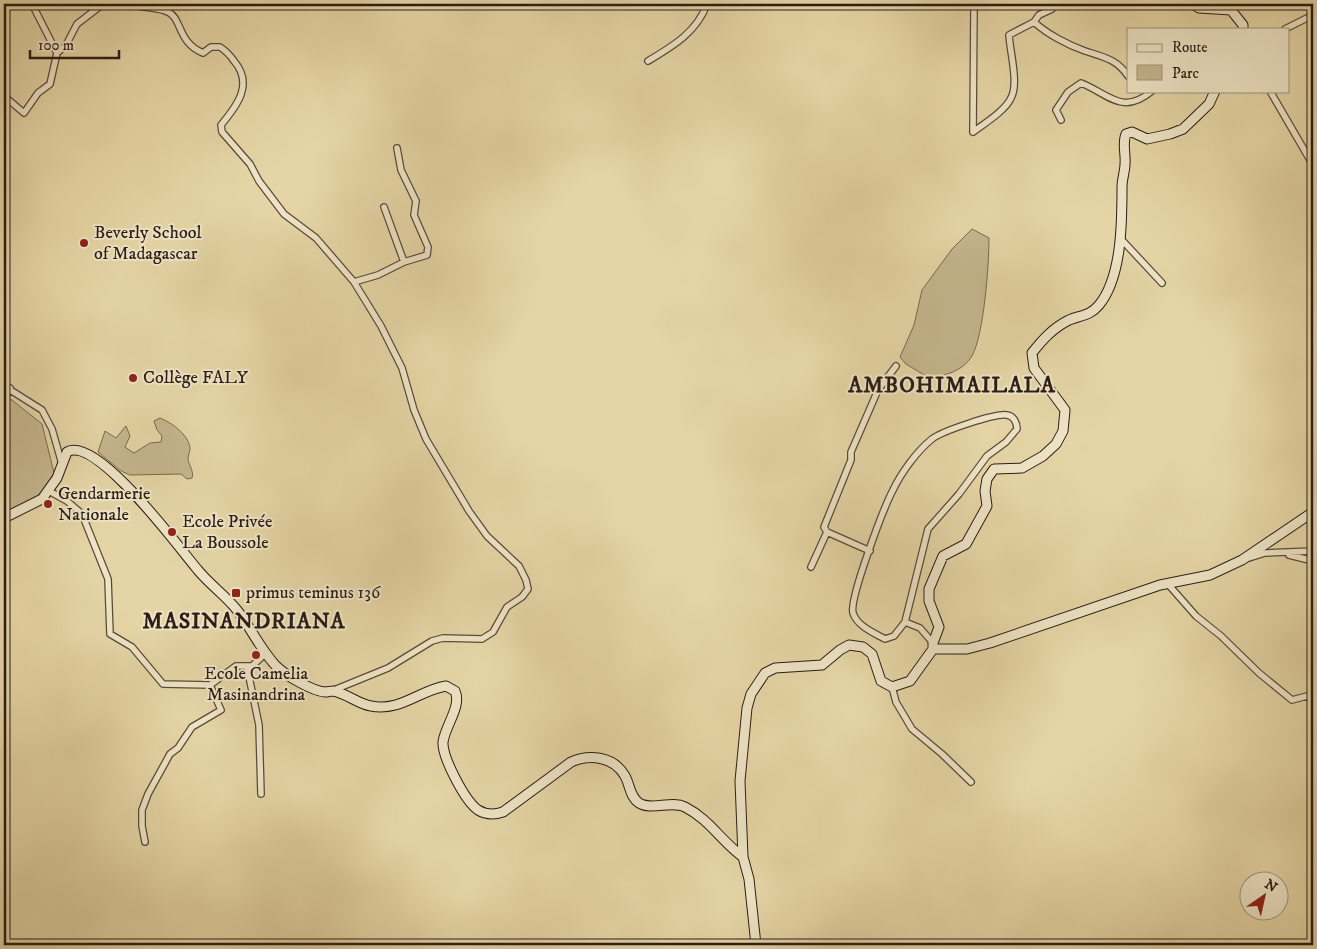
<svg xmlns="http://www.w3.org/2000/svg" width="1317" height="949" viewBox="0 0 1317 949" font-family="'IM FELL DW Pica',serif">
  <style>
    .green { fill: #c5b68e; stroke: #786952 }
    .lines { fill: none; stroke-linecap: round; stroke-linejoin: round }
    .street-casing { stroke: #5a4a3a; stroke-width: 8 }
    .secondary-casing { stroke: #2b1c16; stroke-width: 11 }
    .street { stroke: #eee4c5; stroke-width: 5.5 }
    .secondary { stroke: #eee4c5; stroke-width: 9 }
    .poi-dot { fill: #8f2418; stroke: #eee4c5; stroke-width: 2 }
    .labels { text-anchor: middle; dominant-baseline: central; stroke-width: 4; stroke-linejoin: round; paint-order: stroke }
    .poi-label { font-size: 18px; fill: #2b1c16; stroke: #eee4c5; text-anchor: start }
    .district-label { font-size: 22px; font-weight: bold; letter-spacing: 1px; fill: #2b1c16; stroke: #eee4c5 }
  </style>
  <rect width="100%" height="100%" fill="#e5d5a6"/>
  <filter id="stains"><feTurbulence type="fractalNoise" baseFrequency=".004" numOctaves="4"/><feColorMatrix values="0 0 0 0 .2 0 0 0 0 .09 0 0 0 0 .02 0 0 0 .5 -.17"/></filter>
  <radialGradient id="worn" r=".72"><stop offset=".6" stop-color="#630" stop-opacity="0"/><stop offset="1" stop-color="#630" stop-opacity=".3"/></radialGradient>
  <path class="green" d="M972,229L989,238C989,265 984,334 972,356C963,371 945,376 929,378L906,364L900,357L914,325L922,290L952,249Z
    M4,397L12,400L42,424L54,473C40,498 29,505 4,516Z
    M160,418C172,423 188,434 190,448C190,452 188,455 188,460C190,467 194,472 192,478L187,479L181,474L130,475L121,471L98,452L105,431L116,438L126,426L130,436L125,447L134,453L150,443L161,442L162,436L157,430L154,421Z"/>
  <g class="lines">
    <g class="street-casing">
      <path id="street" d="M32,4L57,53
        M136,4L139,6C148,8 159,8 168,12C182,18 177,42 203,53L211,47H220C226,51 230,55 234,61C254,84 237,106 221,125L222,132L250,164L259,181L284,214L316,238L354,282L381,326L402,368L414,410L426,439L469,511L487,536L519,566L526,580L528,589L522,597L507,607L493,632L482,639L443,638L432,641L388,668L334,690
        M1034,22L1039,15L1052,9L1054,4
        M1285,29L1313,15
        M648,61C673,46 697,32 707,4
        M1270,91L1313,165
        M4,96L24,113L38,93L50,84L57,53L66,45L77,24L103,4
        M1061,120L1056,110L1068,92L1081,83C1109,94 1122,116 1152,91
        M973,132C985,123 1005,111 1011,98C1019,84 1010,52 1009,35L1034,22C1047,34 1068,45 1085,51C1103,57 1117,59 1128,76
        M973,132L974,4
        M397,148L401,170L416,201L414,215L428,247L427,255L404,262
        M1120,238L1162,283
        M354,282L378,275L404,262L384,207
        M4,386L42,410L52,429L62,464
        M5,397L10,388
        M49,491L67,501L82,514L108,579L110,634L132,647L163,684L210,685
        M827,532L824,527L851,460V452L878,390L896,366
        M1289,555L1313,561
        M1249,558L1265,553L1313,551
        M811,567L827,532L870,551
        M1167,583L1196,616L1221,636L1259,673L1292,700L1307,696L1313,698
        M905,622L928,529L959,494L987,456L1006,442L1017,429C1017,423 1014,416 1007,415C996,413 942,431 932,439C917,451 901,473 893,490C884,507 849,599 853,613C857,626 874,633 885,639L894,636L905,622L920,628L933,643
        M247,667L259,725L261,794
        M892,687L896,702L912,729L942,754L971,782
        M145,842L142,826V810L148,794L170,754L178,748L192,727L221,710L210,685L236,666H252L266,653"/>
    </g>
    <g class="secondary-casing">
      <path id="secondary" d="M1193,4L1199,8L1231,10L1243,25V29
        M4,518L42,499L57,478L67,452C96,434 180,549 197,569C209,584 225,595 237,610C251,628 260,649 276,666C285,675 312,691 325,692C327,692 331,691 333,691C346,693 358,704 371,706C400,712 420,690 446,686L455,691C462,706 445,726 443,742C442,757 465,801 478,810C486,815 494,815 503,812L571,762C589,754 614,756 625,776C630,785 630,797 639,803C652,811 671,800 685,807C709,819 722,842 743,857
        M933,649H967L990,643L1160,585L1210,575L1242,560L1313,512
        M756,945L749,879L743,857L740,781L747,708L751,694L765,673L775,668L822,665L840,650L849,645L863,647L872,654L881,681L892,687L910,681L933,649V643L939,627L929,601V589L943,556L966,544L987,506L985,491L987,479L994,469L1022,468L1043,456L1056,444L1063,431L1065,410L1034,368L1032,353C1043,339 1053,328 1069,320C1081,315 1090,316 1099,305C1122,277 1122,222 1122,187C1122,179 1125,171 1125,164C1126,153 1122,144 1126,134L1132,132L1147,139L1170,134L1183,129L1209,104L1215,91"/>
    </g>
    <use href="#street" class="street"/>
    <use href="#secondary" class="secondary"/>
  </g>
  <g class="poi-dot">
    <circle cx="84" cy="243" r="5"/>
    <circle cx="133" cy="378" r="5"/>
    <circle cx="48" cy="504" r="5"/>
    <circle cx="172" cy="532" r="5"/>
    <rect x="231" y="588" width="10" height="10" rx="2.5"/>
    <circle cx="256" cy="655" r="5"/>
  </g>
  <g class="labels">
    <g class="poi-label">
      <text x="94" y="233">Beverly School<tspan x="94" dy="21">of Madagascar</tspan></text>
      <text x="143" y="378">Collège FALY</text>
      <text x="58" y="494">Gendarmerie<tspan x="58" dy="21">Nationale</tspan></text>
      <text x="182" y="522">Ecole Privée<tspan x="182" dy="21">La Boussole</tspan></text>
      <text x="246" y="593">primus teminus 136</text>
      <text x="256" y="674" text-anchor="middle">Ecole Camelia<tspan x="256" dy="21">Masinandrina</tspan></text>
    </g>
    <g class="district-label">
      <text x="952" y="385">AMBOHIMAILALA</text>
      <text x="244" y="621">MASINANDRIANA</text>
    </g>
  </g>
  <rect width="1317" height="949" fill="none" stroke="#e5d5a6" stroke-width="20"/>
  <rect x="5" y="5" width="1307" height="939" fill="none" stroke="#2b1c16" stroke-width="2.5"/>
  <rect x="10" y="10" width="1297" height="929" fill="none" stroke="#2b1c16"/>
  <rect x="1127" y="28" width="162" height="65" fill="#eee4c5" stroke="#a0947f"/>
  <rect x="1137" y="44" width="25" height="8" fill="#eee4c5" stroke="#a0947f"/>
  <text x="1172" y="52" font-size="15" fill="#2b1c16">Route</text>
  <rect x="1137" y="65" width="25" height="15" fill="#c5b68e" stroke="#a0947f"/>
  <text x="1172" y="78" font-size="15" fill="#2b1c16">Parc</text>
  <g transform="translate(1264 896) rotate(34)"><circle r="24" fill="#eee4c5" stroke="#a0947f"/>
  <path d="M0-4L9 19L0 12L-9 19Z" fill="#8f2418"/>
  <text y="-8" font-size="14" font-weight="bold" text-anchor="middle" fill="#2b1c16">N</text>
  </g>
  <path d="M30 50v8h89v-8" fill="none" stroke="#2b1c16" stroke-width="2.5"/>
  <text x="38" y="50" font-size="15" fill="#2b1c16" stroke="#eee4c5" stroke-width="4" paint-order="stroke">100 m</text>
  <rect width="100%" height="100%" filter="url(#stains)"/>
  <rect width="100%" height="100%" fill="url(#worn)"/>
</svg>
